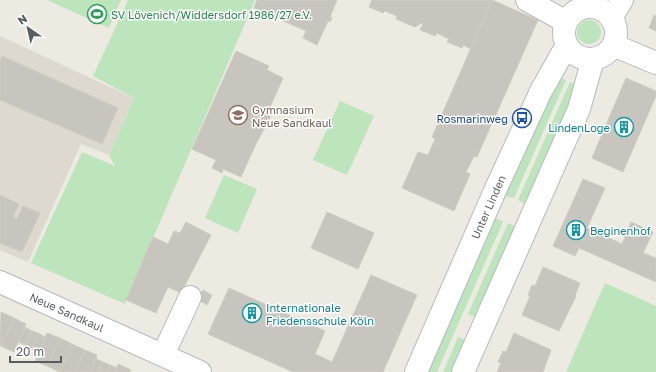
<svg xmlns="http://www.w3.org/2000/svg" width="656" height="372" viewBox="0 0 656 372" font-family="'Golos Text',sans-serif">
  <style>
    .education { fill: #ddd9cf }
    .green { fill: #bce5bc }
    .building { fill: #c8c4be; stroke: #d2ccbf }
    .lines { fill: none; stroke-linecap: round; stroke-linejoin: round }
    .minor-casing { stroke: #b6b9be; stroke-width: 24 }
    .minor { stroke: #fff; stroke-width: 22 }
    .labels { text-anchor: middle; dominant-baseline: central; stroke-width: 3; stroke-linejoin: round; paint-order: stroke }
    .leisure-label { font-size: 11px; fill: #27864d; stroke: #fff; text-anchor: start }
    .education-label { font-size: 11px; fill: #785e54; stroke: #fff; text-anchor: start }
    .transit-label { font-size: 11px; fill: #164399; stroke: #fff; text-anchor: end }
    .culture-label { font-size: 11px; fill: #0d838f; stroke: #fff; text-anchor: start }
    .street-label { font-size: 11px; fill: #595d62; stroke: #fff }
  </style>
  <rect width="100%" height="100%" fill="#edeae1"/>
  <path class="education" d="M0,36L134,98L109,155L81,144L28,262L0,250Z"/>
  <path class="green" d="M47,0H121L109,28Z
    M128,0H255L125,304L31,263L82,152L115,166L109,155L134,98L93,76Z
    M577 32a12 12 0 1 1 24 0a12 12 0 1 1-24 0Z
    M560,77L566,80L514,198L506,196L496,218L503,222L437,372H421L543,94Z
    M570,82L580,85L457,372H443L458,337L465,340L475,317L468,314L508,223L515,226L525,204L518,200Z
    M340,101L374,116L347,175L313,160Z
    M224,175L257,189L238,233L205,218Z
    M605,283L656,306V372H566Z"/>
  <path class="building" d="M257,0H337L330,17L332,18L330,22L328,21L317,45L303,38L306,31L254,8Z
    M372,0H492L471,49L463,45L462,48L447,42L449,39L437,33L435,36L420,30L423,24L421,23L415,27L396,19L397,16L385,11L383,13L369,7Z
    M492,0L538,20L477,157L474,156L466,172L470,174L454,211L402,188L418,152L428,155L435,139L432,137Z
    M654,15L656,16V31L649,28Z
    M236,51L269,66L267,70L283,78L267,114L271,116L255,146L241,177L223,169L222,173L212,168L216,160L192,149Z
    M2,56L118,108L102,144L0,100V61Z
    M626,78L656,91V96L623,172L592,158Z
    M583,179L605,188L587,228L622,244L631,222L653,232L643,253L656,258V282L579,248L575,256L553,246Z
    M0,195L19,204L13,217L17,219L23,206L40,213L22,252L0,243Z
    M327,212L374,233L358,269L311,248Z
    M186,222L211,235L181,293L168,287L156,313L126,300L153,237L168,244L174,231L180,233Z
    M543,267L580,283L575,295L576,296L559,331L522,315L530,296L528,295L532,285L535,286Z
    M371,275L417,295L383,372H293L208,334L229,288L325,331L315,354L332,362Z
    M203,290L212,295L207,305L197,299Z
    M1,312L14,318L1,346H0Z
    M14,318L26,324L14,352L1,346Z
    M25,327L32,331L25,345L18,342Z
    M32,331L38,333L32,348L25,345Z
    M38,333L45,337L39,351L32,348Z
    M47,333L60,338L47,366L35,361Z
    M514,333L551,350L543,372H497L501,363L498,362L503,351L506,352Z
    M60,338L72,344L60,372L47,366Z
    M72,344L85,350L75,372H60Z
    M85,350L97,355L96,359L90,372H75Z
    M96,359L103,362L98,372H90Z
    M103,362L110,365L107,372H98Z
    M118,364L131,370L130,372H115Z
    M110,365L117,368L115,372H107Z"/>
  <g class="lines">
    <g class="minor-casing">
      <path id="minor" d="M527,0L566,22
        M564 33a26 26 0 1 1 52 0a26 26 0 1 1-52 0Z
        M611,18L622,0
        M613,45L656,63
        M0,282L200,372
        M163,355L190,297
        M416,372L497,186L541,91L567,45
        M463,372L579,109L593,59"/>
    </g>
    <use href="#minor" class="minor"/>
  </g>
  <defs>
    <g id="stadium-ring" transform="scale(1)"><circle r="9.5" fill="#fff" stroke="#2e9e5b" stroke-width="1.5"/><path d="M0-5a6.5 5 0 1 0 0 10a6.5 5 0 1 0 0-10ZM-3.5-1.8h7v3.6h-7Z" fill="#2e9e5b"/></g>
    <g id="school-ring" transform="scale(1)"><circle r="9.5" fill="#fff" stroke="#8d6e63" stroke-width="1.5"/><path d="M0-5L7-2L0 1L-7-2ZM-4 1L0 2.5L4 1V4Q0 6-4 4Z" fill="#8d6e63"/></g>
    <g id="bus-ring" transform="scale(1)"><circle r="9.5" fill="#fff" stroke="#1a4fb4" stroke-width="1.5"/><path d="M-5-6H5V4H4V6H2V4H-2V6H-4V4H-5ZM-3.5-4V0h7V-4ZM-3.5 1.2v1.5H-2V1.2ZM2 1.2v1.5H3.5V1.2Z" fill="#1a4fb4"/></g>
    <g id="building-ring" transform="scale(1)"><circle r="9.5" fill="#fff" stroke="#0f9aa8" stroke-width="1.5"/><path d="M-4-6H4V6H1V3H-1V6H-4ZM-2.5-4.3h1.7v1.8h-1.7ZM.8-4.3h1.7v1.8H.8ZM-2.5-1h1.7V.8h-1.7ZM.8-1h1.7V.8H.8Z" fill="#0f9aa8"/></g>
  </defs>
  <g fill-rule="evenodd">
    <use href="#stadium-ring" x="97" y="14"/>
    <use href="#school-ring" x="238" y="115"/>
    <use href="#bus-ring" x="522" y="118"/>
    <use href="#building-ring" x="624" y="127"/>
    <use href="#building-ring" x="576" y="230"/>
    <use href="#building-ring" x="252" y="313"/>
  </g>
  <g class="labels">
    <g class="leisure-label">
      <text x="111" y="14">SV Lövenich/Widdersdorf 1986/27 e.V.</text>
    </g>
    <g class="education-label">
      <text x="252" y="109">Gymnasium<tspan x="252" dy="13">Neue Sandkaul</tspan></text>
    </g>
    <g class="transit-label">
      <text x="508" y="118">Rosmarinweg</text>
    </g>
    <g class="culture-label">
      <text x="610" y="127" text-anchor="end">LindenLoge</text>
      <text x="590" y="230">Beginenhof</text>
      <text x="266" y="307">Internationale<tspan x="266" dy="13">Friedensschule Köln</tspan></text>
    </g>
    <g class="street-label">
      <text transform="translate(488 207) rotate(-66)">Unter Linden</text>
      <text transform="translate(67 312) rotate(24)">Neue Sandkaul</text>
    </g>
  </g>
  <g transform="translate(28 28) rotate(326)" stroke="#ffffff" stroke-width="3" paint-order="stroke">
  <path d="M0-3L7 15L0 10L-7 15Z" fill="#595d62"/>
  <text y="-6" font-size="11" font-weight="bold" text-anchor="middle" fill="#595d62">N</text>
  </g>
  <path d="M10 356v6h51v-6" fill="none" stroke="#595d62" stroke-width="2"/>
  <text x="16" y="356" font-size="12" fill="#595d62" stroke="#ffffff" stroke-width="3" paint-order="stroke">20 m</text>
</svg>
